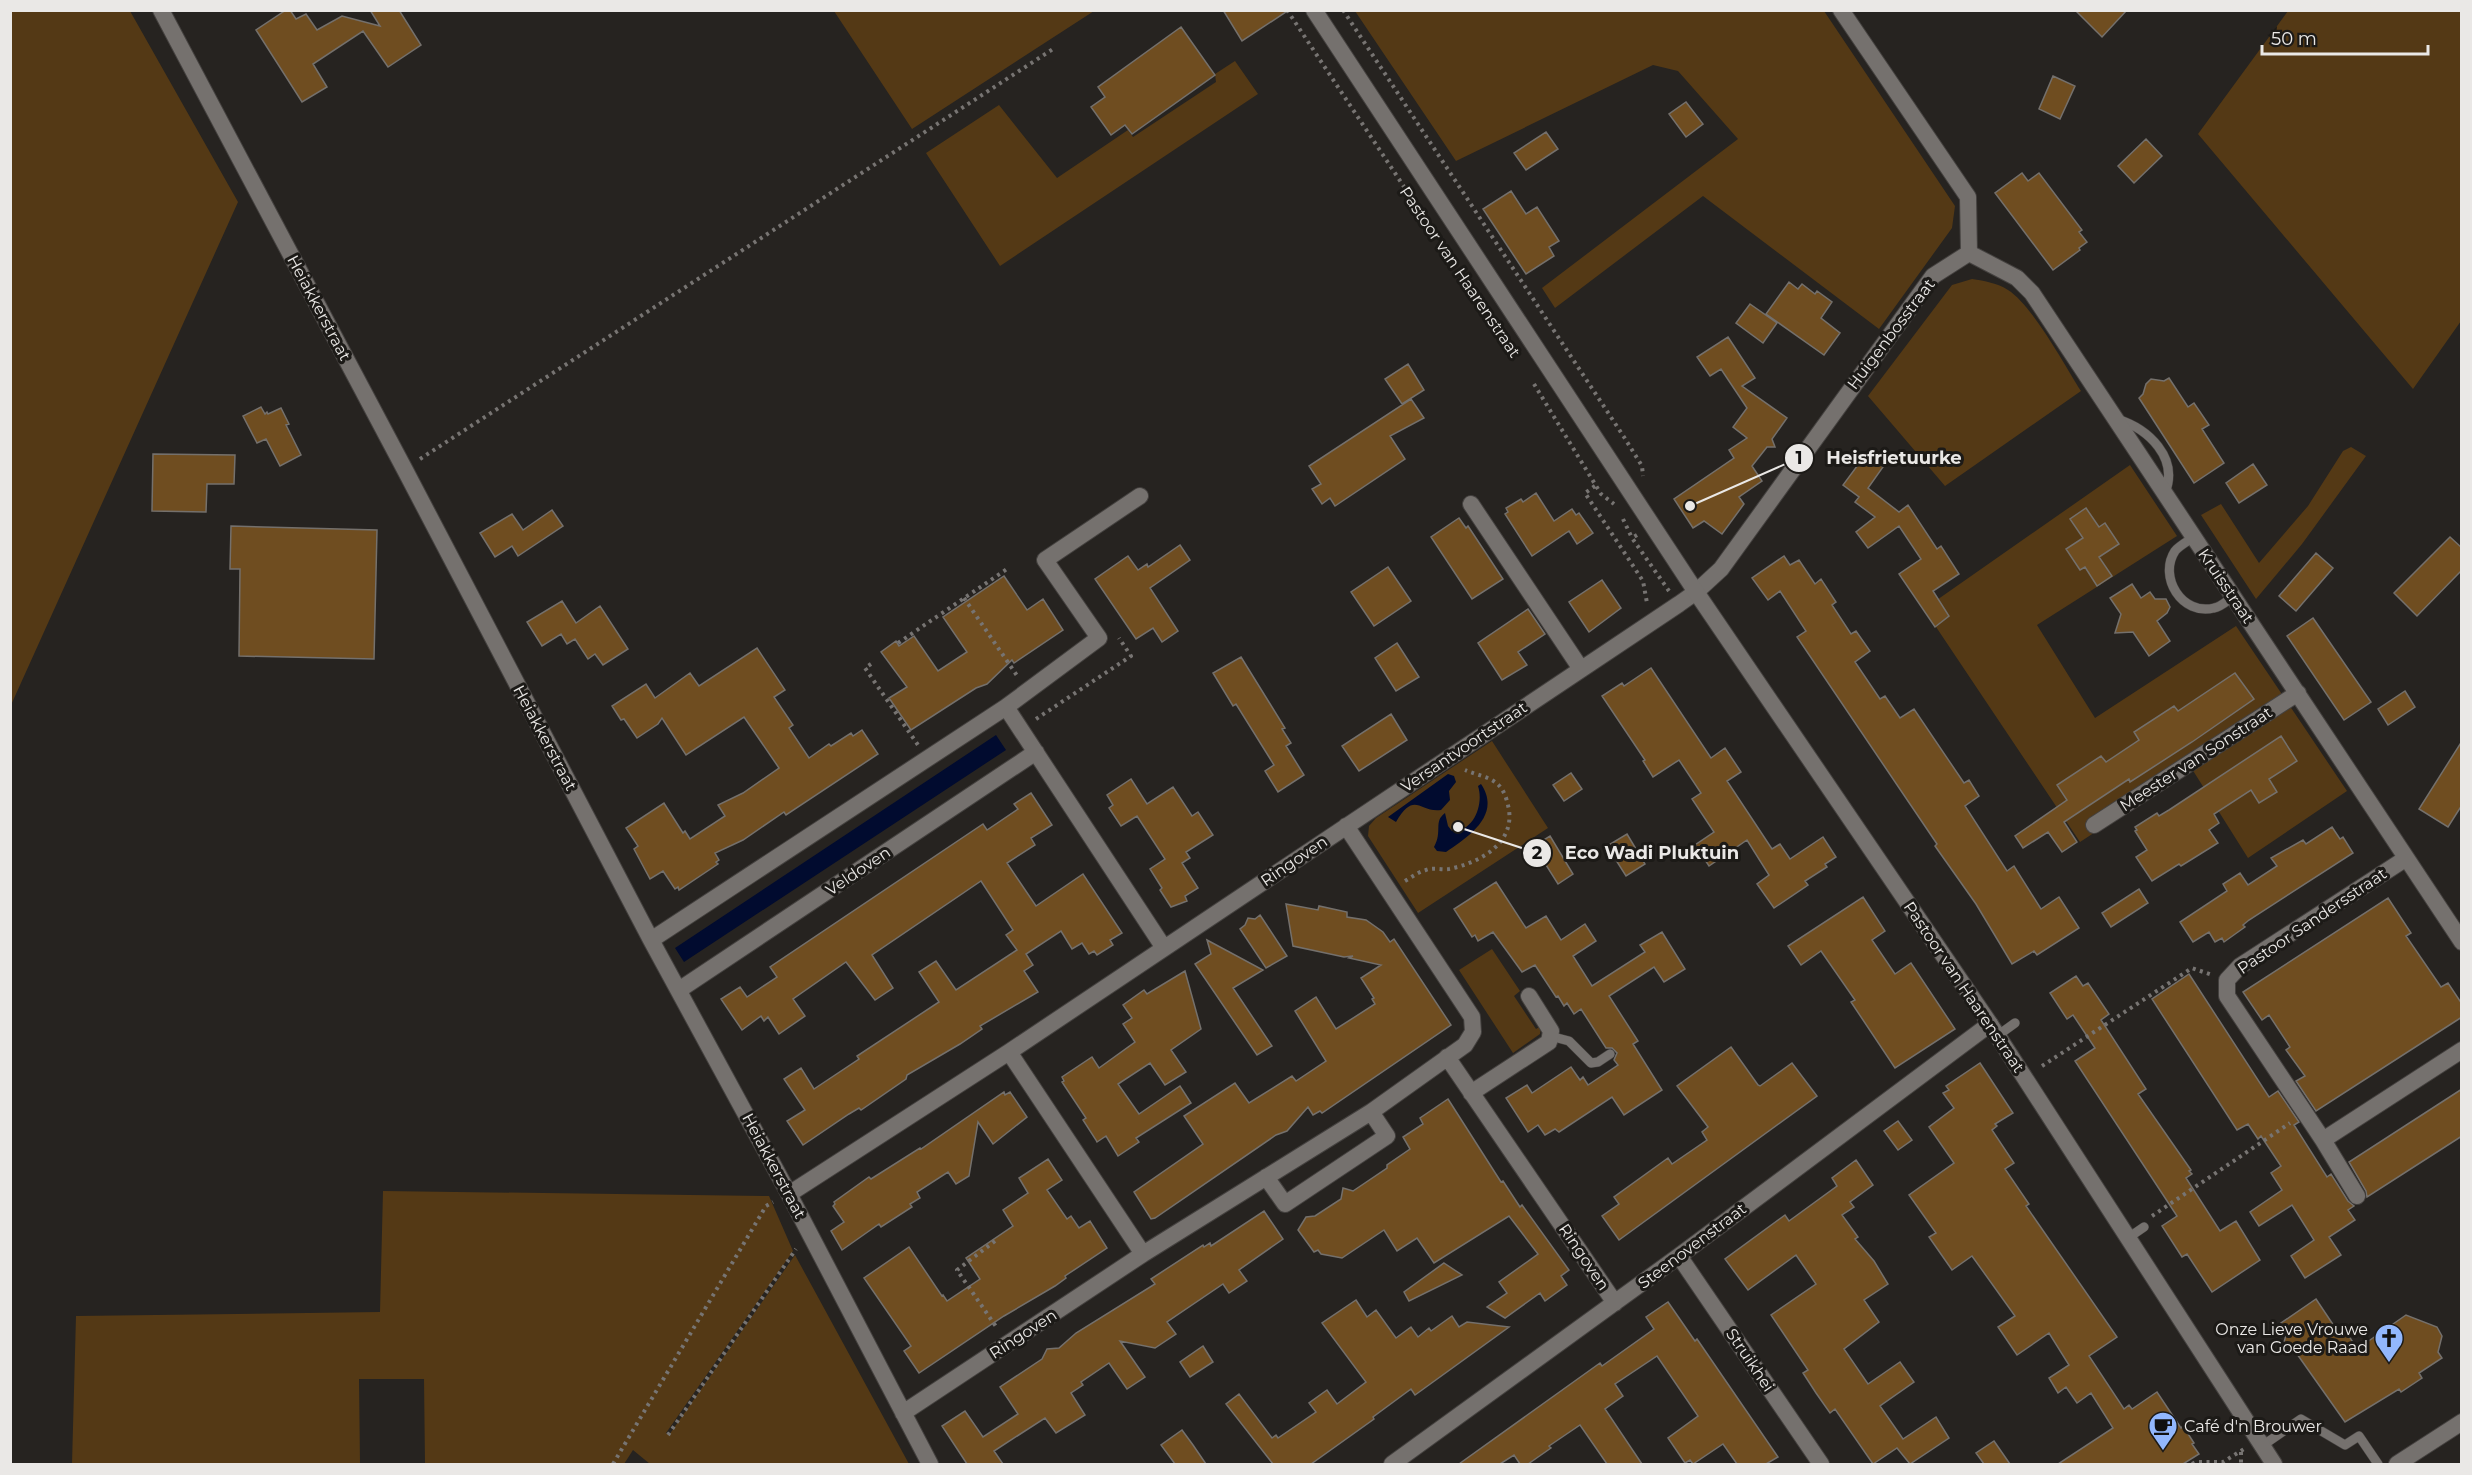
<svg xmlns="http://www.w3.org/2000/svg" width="2472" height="1475" viewBox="0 0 2472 1475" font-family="Montserrat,sans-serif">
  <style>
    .green { fill: #543915 }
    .water { fill: #010b2f }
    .building { fill: #6f4d20; stroke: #74706c; stroke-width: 1.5 }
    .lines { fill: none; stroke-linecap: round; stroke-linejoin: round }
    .service-casing { stroke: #44413f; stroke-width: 10 }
    .minor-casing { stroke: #44413f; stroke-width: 18 }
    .tertiary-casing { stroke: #44413f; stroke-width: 18 }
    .path { stroke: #777472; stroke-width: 4; stroke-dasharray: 3 4.5; stroke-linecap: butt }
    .service { stroke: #75716e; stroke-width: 9 }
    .minor { stroke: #75716e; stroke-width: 16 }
    .tertiary { stroke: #75716e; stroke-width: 16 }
    .labels { text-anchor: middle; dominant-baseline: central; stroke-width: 6; stroke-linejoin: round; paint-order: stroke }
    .street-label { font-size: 16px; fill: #eae8e6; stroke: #1c1a17 }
    .poi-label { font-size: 16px; fill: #eae8e6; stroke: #1c1a17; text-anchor: end }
    .leader { fill: none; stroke: #eae8e6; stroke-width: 2 }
    .callout-dot { fill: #eae8e6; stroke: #1c1a17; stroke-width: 2 }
    .mark-label { font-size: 18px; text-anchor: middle; font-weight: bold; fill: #111 }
    .callout-label { font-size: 18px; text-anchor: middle; font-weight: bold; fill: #eae8e6; stroke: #1c1a17; stroke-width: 6; stroke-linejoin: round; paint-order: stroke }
  </style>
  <rect width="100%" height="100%" fill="#262320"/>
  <path class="green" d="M11,10L130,11L238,202L11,705Z
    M834,11H1094L912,129Z
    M1355,11H1824L1955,206L1952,228L1879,329L1703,196L1555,308L1542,288L1738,139L1678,71L1653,65L1456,161Z
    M2288,11H2461V321L2413,389L2198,134Z
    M1235,61L1258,94L1000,266L926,153L999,105L1057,178L1128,130L1133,137L1216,82L1215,74Z
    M1972,279C1985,281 1997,283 2008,290C2032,305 2064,364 2081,391L1945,486L1868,396L1952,285Z
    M2351,447L2366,456L2302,544L2256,599L2201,515L2221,504L2259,563L2308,506L2343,451Z
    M2130,465L2177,536L2037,625L2095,718L2236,626L2347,791L2248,858L2192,769L2080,842L1924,609Z
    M1492,741L1548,828L1418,913L1368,836L1369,826L1376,818Z
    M1492,949L1520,991L1514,996L1536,1029L1541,1026L1540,1034L1513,1053L1459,970Z
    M383,1191L769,1196L793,1251L666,1433L669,1435L795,1255L909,1464H650L633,1450L624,1464H425L424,1379H359L360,1464H72L76,1316L380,1312Z"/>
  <path class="water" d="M996,735L1006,750L684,962L675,948Z
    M1448,774L1454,776L1456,782L1449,791L1450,800L1441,810C1419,813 1415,790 1396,822L1388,817Z
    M1481,784C1502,815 1468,837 1446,852L1437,851L1434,847C1443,831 1433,822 1445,813L1448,826L1452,831C1474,832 1484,804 1478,786Z"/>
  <path class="building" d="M286,10H290L296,19L306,14L317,30L342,16L380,26L370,10H399L421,45L388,67L363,31L313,64L327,87L302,102L256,30Z
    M1223,10H1289L1242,41Z
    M2075,10H2127L2102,37Z
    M1181,27L1215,75L1132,134L1125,125L1111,135L1091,107L1105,97L1098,87Z
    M2053,76L2075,86L2060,119L2039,109Z
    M1686,102L1703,124L1686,137L1669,114Z
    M1546,132L1558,149L1526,170L1514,153Z
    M2146,139L2162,156L2134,183L2118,166Z
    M2022,173L2028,181L2039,173L2082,230L2079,232L2087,242L2079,248L2080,250L2053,270L1995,193Z
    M1511,191L1526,214L1537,207L1559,241L1549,247L1554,256L1526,274L1483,209Z
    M1789,282L1798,289L1802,284L1815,294L1817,291L1832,302L1821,318L1840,333L1824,355L1766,314Z
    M1750,304L1777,323L1763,343L1736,323Z
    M1728,337L1755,378L1742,386L1787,418L1772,439L1775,447H1767L1752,466L1762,481L1739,497L1744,504L1722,534L1704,521L1693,528L1674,499L1734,458L1729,450L1747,438L1733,427L1747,408L1721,369L1710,376L1697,357Z
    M1408,364L1424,390L1402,404L1385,379Z
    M2169,378L2188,407L2194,403L2209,425L2202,429L2224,463L2194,483L2139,398L2143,394L2146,384L2151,379L2164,381Z
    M1411,399L1424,418L1390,436L1405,459L1335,506L1330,498L1322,504L1312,489L1321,484L1309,466Z
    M261,407L265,414L267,412L268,414L281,408L289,424L286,425L301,455L280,466L266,439L257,443L243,416Z
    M153,454L235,455L234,484H207L206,512L152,511Z
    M1866,454L1883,467L1868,488L1899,512L1908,505L1937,549L1941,546L1959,574L1933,591L1949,616L1935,627L1899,574L1921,559L1899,526L1868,548L1856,532L1875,517L1855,502L1859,497L1843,485Z
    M2253,464L2267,485L2239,503L2226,483Z
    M1536,493L1554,521L1572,509L1576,515L1579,513L1593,533L1577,544L1569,531L1532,556L1505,514L1508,512L1506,508L1521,499L1523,502Z
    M2086,508L2099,527L2105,523L2119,544L2099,557L2112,576L2097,586L2085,567L2080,570L2066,549L2083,538L2070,519Z
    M552,510L563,526L518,556L512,546L495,557L480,533L512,514L523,530Z
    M1459,518L1466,528L1468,526L1503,579L1472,599L1431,537Z
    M231,526L377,530L374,659L239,656L240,569H230Z
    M2450,537L2462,548V570L2417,616L2394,593Z
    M1180,545L1190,560L1150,588L1178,631L1162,642L1153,628L1136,639L1095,579L1128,556L1138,570L1147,564L1148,567Z
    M2316,553L2333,568L2296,611L2279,596Z
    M1784,556L1790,565L1799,560L1815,584L1821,579L1836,602L1832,605L1851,634L1856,631L1870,651L1855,662L1880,699L1885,696L1900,718L1914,709L1964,783L1969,780L1979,796L1965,806L2007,871L2014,866L2041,909L2059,897L2079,928L2037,955L2034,951L2012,964L1976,904L1935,846L1937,844L1797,637L1806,631L1780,591L1768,600L1752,578Z
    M1388,567L1411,601L1374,626L1351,592Z
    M1004,576L1027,610L1043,599L1063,630L1014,663L1012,660L987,684L976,688L911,730L889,698L907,687L881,652L896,641L899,646L914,636L938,671L967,652L943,617Z
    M1602,580L1621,608L1589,632L1569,602Z
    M2132,584L2141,598L2150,592L2155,599H2166L2170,607L2167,613L2157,621L2170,641L2149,656L2133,632L2115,633L2121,614L2110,598Z
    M562,601L576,623L600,606L628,649L603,665L595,654L588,659L575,639L567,644L561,634L542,646L527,622Z
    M1528,609L1545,634L1518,652L1527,665L1502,680L1478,643Z
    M2313,618L2371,702L2344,720L2287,636Z
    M1397,643L1419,677L1396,691L1375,658Z
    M757,648L785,690L774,697L793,725L789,728L809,758L829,744L831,746L851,733L853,736L862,730L878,754L786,815L784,812L743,840L715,853L719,860L716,862L718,864L679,890L678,887L675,889L663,871L650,879L634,849L638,846L626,828L664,803L683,833L685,831L690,839L725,816L718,805L743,793L779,768L744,717L686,755L662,718L658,724L637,738L624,719L621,720L612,706L646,684L655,698L690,673L699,686Z
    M1241,657L1285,728L1282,729L1291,743L1286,746L1304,775L1278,792L1265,771L1274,765L1236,704L1233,706L1213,673Z
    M1651,668L1711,758L1725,748L1741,772L1727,781L1772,849L1780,844L1790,859L1823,837L1836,857L1825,864L1827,867L1805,881L1808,885L1774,908L1757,884L1769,875L1747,840L1709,866L1695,845L1714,832L1692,799L1701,793L1679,760L1653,777L1643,761L1645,760L1602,696L1622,683L1624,686Z
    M2235,673L2254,699L2192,742L2130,782L2129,779L2064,822L2077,842L2062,852L2048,832L2023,848L2015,836L2067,800L2057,785L2101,756L2106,762L2139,740L2134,732L2174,706L2178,711Z
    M2405,691L2415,707L2388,725L2378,709Z
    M1391,714L1407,740L1359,771L1342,746Z
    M2281,736L2297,761L2269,779L2277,792L2259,803L2251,790L2214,814L2219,823L2209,830L2218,843L2181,866L2179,864L2152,881L2136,857L2147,850L2135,831L2137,830L2135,827L2157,813L2159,816L2169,810Z
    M2462,741V805L2448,827L2419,809Z
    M1571,773L1582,789L1564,801L1553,785Z
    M1131,779L1147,804L1173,787L1192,816L1198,812L1213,835L1186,852L1190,858L1182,863L1198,888L1185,896L1187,901L1171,907L1160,890L1162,888L1150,869L1165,859L1137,816L1121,826L1109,808L1113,805L1107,795Z
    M1031,793L1052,825L1031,838L1035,845L1007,863L1036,906L1083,874L1122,933L1110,940L1113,945L1097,955L1094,951L1089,954L1082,943L1072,949L1061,931L1026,954L1033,965L1024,971L1038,992L980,1026L982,1029L960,1044L907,1075L906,1079L861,1110L859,1108L849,1114L803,1145L787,1121L805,1110L784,1079L801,1068L814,1089L859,1059L857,1056L939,1002L919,972L936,961L956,990L1017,950L1006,935L1013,930L981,881L872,955L893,988L875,1000L846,962L793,999L805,1016L779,1034L768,1017L764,1021L761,1016L742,1030L721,999L740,987L747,997L777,977L770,967L983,824L987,830L1018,809L1014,804Z
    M2332,827L2340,839L2343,837L2353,853L2249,920L2243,925L2245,927L2224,942L2222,938L2215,942L2209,932L2193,942L2180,922L2227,891L2223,884L2240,873L2248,885L2277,866L2271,858L2303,840L2306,844Z
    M1627,834L1645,864L1626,876L1607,846Z
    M1550,836L1573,874L1558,884L1534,846Z
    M1496,882L1526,928L1546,916L1561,940L1585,924L1596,941L1573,956L1592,986L1645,952L1640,945L1662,932L1685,969L1664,982L1654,967L1609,996L1638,1041L1633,1044L1662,1090L1624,1115L1612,1097L1559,1132L1555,1129L1545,1135L1538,1125L1528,1132L1506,1098L1527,1085L1532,1093L1571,1067L1580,1080L1583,1077L1588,1085L1618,1065L1614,1060L1617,1053L1612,1048H1606L1581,1009L1574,1014L1567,1003L1564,1006L1558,996L1556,997L1535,965L1522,972L1493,932L1478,941L1475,935L1472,937L1454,909Z
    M2139,889L2148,903L2111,927L2102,913Z
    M1863,897L1885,931L1872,940L1895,974L1911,963L1955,1029L1895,1068L1851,1002L1855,1000L1821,951L1801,965L1788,946Z
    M2388,898L2411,933L2406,936L2441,987L2448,983L2462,1004V1017L2316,1111L2296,1081L2305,1076L2286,1050L2290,1047L2269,1015L2262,1020L2243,992Z
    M1286,904L1318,910L1319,906L1347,912V917L1366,920L1383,932L1390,942L1394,939L1451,1025L1322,1113L1320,1111L1313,1115L1308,1107L1287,1131L1276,1135L1155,1218L1151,1219L1134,1192L1203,1144L1184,1116L1235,1083L1249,1103L1292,1076L1296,1081L1326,1061L1295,1011L1316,997L1336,1029L1375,1004L1372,999L1374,998L1361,978L1381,965L1349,958L1353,956L1344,957L1293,946Z
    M1260,915L1287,956L1266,968L1240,929L1245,925L1248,918L1255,919Z
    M1207,940L1263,970L1233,988L1272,1046L1257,1055L1195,964L1211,954Z
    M1185,971L1201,1029L1171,1050L1186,1072L1165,1085L1150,1063L1118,1084L1139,1114L1180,1086L1191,1103L1136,1138L1139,1142L1118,1156L1106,1136L1097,1142L1096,1140L1083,1120L1086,1118L1062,1082L1064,1081L1062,1077L1092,1057L1099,1068L1135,1042L1123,1024L1132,1018L1123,1005L1144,990L1147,994Z
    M2189,974L2269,1097L2278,1091L2299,1122L2294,1125L2327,1177L2331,1174L2348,1201L2354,1206L2348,1210L2355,1220L2329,1237L2341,1255L2305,1278L2291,1256L2314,1240L2292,1205L2259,1226L2250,1212L2282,1190L2271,1173L2281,1166L2261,1136L2258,1139L2248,1124L2237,1130L2152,999Z
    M2076,976L2083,986L2088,983L2109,1014L2101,1020L2146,1089L2138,1094L2191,1170L2189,1171L2192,1174L2186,1178L2220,1231L2236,1221L2260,1260L2212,1292L2187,1254L2182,1257L2162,1226L2177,1216L2075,1061L2095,1048L2073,1015L2067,1019L2050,993Z
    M1731,1047L1758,1085L1760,1086L1792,1063L1817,1096L1619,1240L1602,1216L1619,1204L1614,1197L1668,1158L1672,1164L1707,1140L1702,1132L1708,1127L1677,1086Z
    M1980,1063L2013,1113L1995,1124L1997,1126L1992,1130L2014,1163L2005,1169L2029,1204L2026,1206L2117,1337L2089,1356L2124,1409L2129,1405L2132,1409L2157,1392L2181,1428L2183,1426L2194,1443L2192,1444L2199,1454L2183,1464H2058L2113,1428L2091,1393L2077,1403L2066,1387L2058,1393L2049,1378L2069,1365L2049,1333L2017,1355L1998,1327L2015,1316L1972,1256L1952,1270L1929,1237L1936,1233L1909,1195L1954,1163L1929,1127L1954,1108L1943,1093L1949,1090L1946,1086Z
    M2462,1089V1136L2367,1197L2366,1191L2349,1162Z
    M1004,1092L1005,1095L1010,1092L1027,1117L993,1144L978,1122L969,1176L956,1184L948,1172L917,1192L920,1198L910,1204L912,1207L881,1227L879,1224L842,1250L831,1231L844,1222L833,1206L835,1204L834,1202L869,1177L871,1179L920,1148L921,1149Z
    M1448,1099L1501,1182L1503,1181L1520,1207L1522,1205L1569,1270L1561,1276L1567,1285L1545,1301L1540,1293L1505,1318L1487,1307L1507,1293L1499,1282L1538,1254L1509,1216L1434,1263L1417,1238L1397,1251L1384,1230L1342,1258L1321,1254L1318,1250L1314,1252L1298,1230L1306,1217L1315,1216L1341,1199L1343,1188L1353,1191L1387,1168V1165L1410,1149L1403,1137L1423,1124L1420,1118Z
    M1898,1121L1912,1140L1898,1150L1884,1131Z
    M1048,1159L1062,1180L1047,1190L1067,1219L1071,1216L1079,1228L1090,1221L1107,1248L1065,1276L1066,1278L1055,1286L1004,1316L919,1373L904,1351L911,1346L864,1278L909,1247L942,1296L943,1295L947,1301L980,1279L966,1258L1013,1226L1003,1210L1028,1193L1019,1178Z
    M1856,1160L1873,1185L1850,1202L1854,1207L1842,1215L1858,1237L1855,1239L1874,1261L1888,1284L1864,1300L1879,1322L1844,1349L1868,1384L1900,1362L1914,1382L1880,1406L1903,1439L1936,1417L1949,1438L1910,1464L1897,1448L1873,1464L1835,1409L1830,1413L1816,1393L1803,1373L1808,1370L1771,1315L1816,1284L1796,1255L1748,1290L1725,1259L1785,1215L1789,1221L1837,1186L1832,1178Z
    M1264,1211L1283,1239L1239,1270L1247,1281L1229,1293L1223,1284L1167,1322L1176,1334L1155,1348L1120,1341L1145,1377L1127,1389L1109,1363L1081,1382L1083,1385L1071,1393L1085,1415L1056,1433L1045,1418L994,1451L1003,1464H967L942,1426L965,1411L983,1437L1018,1414L1000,1387L1042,1359L1047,1349L1059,1348L1076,1333L1155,1284L1151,1279L1203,1245L1204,1247L1210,1243L1211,1246Z
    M1444,1263L1462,1275L1409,1301L1404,1292Z
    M2316,1299L2338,1332L2344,1328L2357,1349L2406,1315L2437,1327L2442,1336L2438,1352L2442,1358L2419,1373L2422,1378L2401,1392L2399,1389L2345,1422L2297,1354L2292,1353L2284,1342L2287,1332L2281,1323Z
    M1356,1300L1367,1317L1376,1310L1396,1338L1411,1327L1418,1337L1429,1328L1431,1331L1452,1316L1459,1327L1467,1322L1509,1327L1415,1395L1411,1389L1373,1417L1374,1419L1311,1464H1273L1226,1404L1239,1394L1272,1438L1276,1435L1278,1438L1316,1412L1309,1403L1327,1390L1337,1404L1366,1382L1322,1323Z
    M1668,1302L1695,1341L1697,1339L1778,1457L1766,1464H1737L1723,1444L1693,1464L1690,1460L1685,1463L1668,1438L1698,1416L1657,1356L1615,1384L1623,1396L1605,1409L1642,1464H1607L1580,1425L1549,1446L1551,1448L1528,1464H1520L1514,1455L1500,1464H1459L1600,1363L1602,1366L1654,1329L1646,1317Z
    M1203,1346L1213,1362L1190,1377L1180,1362Z
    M1182,1430L1193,1445L1206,1464H1175L1161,1445Z
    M1994,1441L2010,1464H1984L1976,1453Z"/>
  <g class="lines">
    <g class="service-casing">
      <path id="service" d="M2117,419C2149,429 2179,458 2165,493
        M2194,537C2188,541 2179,546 2175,551C2158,577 2182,616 2214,608C2221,607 2228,600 2234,596
        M1550,1036L1569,1041L1591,1063L1598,1062L1610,1054
        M1997,1036L2015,1023
        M2128,1238L2144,1227
        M2262,1446L2301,1419L2345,1445L2359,1436L2378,1464"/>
    </g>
    <g class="minor-casing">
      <path id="minor" d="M161,10L405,470L651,940L789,1194L930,1464
        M1969,253L2017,278L2032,293L2462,942
        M1140,496L1045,560L1099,638L1006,707L1164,948
        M1471,504L1581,669
        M2094,825L2298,693
        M2405,859L2240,966L2227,980V996L2323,1140L2462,1050
        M651,940L1006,707
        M679,990L1036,752
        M1009,1052L1143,1254
        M1447,1057L1615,1303
        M1471,1093L1549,1042L1551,1031L1529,996
        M2323,1140L2357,1196
        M1266,1177L1285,1204L1387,1136L1371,1112
        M789,1194L1009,1052L1679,604L1696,592L1721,569L1933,276L1969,253L1968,197L1841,10
        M1679,1256L1821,1464
        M903,1413L1143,1254L1371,1112L1465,1045L1473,1032L1472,1017L1346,826
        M1392,1464L1679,1256L1990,1024
        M2397,1464L2462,1422"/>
    </g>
    <g class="tertiary-casing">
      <path id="tertiary" d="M1314,10L1696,592L1990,1024L2274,1464"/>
    </g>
    <path class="path" d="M1287,10L1436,235
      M1343,10L1624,437L1642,466L1643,476
      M1534,384L1601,494L1614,504
      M420,459L1053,49
      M1595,486L1585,493L1643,581L1647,603
      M1623,519L1632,538
      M1637,535L1632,538L1669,591
      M964,598L1018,677
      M898,643L1007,569
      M871,664L865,668L918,745
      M1036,719L1131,656L1119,638
      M1405,881C1412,877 1418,872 1426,870C1433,867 1441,870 1449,869C1478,863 1514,845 1509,810C1503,777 1490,780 1465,770
      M2042,1066L2192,968L2212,975
      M2152,1216L2290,1123
      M995,1241L957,1270L997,1328
      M668,1435L796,1249
      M2241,1452V1464
      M613,1464L766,1206L773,1202
      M2192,1464L2196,1462H2223L2244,1449"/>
    <use href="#service" class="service"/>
    <use href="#minor" class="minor"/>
    <use href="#tertiary" class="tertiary"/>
  </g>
  <defs>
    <g id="church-pin" transform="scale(1.5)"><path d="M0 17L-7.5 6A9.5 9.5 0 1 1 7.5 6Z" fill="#92b7fd" stroke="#1c1a17"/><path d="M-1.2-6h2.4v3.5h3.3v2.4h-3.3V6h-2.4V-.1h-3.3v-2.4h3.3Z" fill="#111"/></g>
    <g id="cafe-pin" transform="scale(1.5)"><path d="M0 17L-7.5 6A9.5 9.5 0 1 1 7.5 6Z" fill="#92b7fd" stroke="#1c1a17"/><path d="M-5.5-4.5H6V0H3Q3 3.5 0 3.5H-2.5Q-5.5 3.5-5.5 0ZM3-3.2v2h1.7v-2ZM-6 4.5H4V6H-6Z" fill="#111"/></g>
  </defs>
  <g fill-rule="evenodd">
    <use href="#church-pin" x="2389" y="1338"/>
    <use href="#cafe-pin" x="2163" y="1426"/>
  </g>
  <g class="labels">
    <g class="street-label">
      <text transform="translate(1460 272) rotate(56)">Pastoor van Haarenstraat</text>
      <text transform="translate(319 308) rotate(62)">Heiakkerstraat</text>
      <text transform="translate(1891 334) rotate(-53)">Huigenbosstraat</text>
      <text transform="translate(2226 586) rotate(56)">Kruisstraat</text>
      <text transform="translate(545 738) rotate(62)">Heiakkerstraat</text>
      <text transform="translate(1464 747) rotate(-34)">Versantvoortstraat</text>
      <text transform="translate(2196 759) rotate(-33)">Meester van Sonstraat</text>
      <text transform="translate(1294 861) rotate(-34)">Ringoven</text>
      <text transform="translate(858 871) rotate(-34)">Veldoven</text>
      <text transform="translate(2312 921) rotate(-34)">Pastoor Sandersstraat</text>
      <text transform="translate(1964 987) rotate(56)">Pastoor van Haarenstraat</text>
      <text transform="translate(774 1166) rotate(62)">Heiakkerstraat</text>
      <text transform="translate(1692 1246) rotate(-37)">Steenovenstraat</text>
      <text transform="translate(1584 1257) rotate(56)">Ringoven</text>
      <text transform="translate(1023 1334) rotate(-33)">Ringoven</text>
      <text transform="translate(1750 1360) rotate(56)">Struikhei</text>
    </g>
    <g class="poi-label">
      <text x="2368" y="1329">Onze Lieve Vrouwe<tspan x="2368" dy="18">van Goede Raad</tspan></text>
      <text x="2184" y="1426" text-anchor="start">Café d'n Brouwer</text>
    </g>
  </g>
  <path class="leader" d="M1690 506L1799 458M1458 827L1537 853"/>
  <g class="callout-dot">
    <circle cx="1690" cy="506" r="6"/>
    <circle cx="1458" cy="827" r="6"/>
    <circle cx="1799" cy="458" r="15"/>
    <circle cx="1537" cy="853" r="15"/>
  </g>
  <g class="mark-label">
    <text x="1799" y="464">1</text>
    <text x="1537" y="859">2</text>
  </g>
  <g class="callout-label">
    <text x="1894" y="464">Heisfrietuurke</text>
    <text x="1652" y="859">Eco Wadi Pluktuin</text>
  </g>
  <rect width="2472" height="1475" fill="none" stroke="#eae8e6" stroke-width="24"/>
  <path d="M2262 45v9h166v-9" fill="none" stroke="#eae8e6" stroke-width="3"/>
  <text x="2271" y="45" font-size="18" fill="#eae8e6" stroke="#1c1a17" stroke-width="4.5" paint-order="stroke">50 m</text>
</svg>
